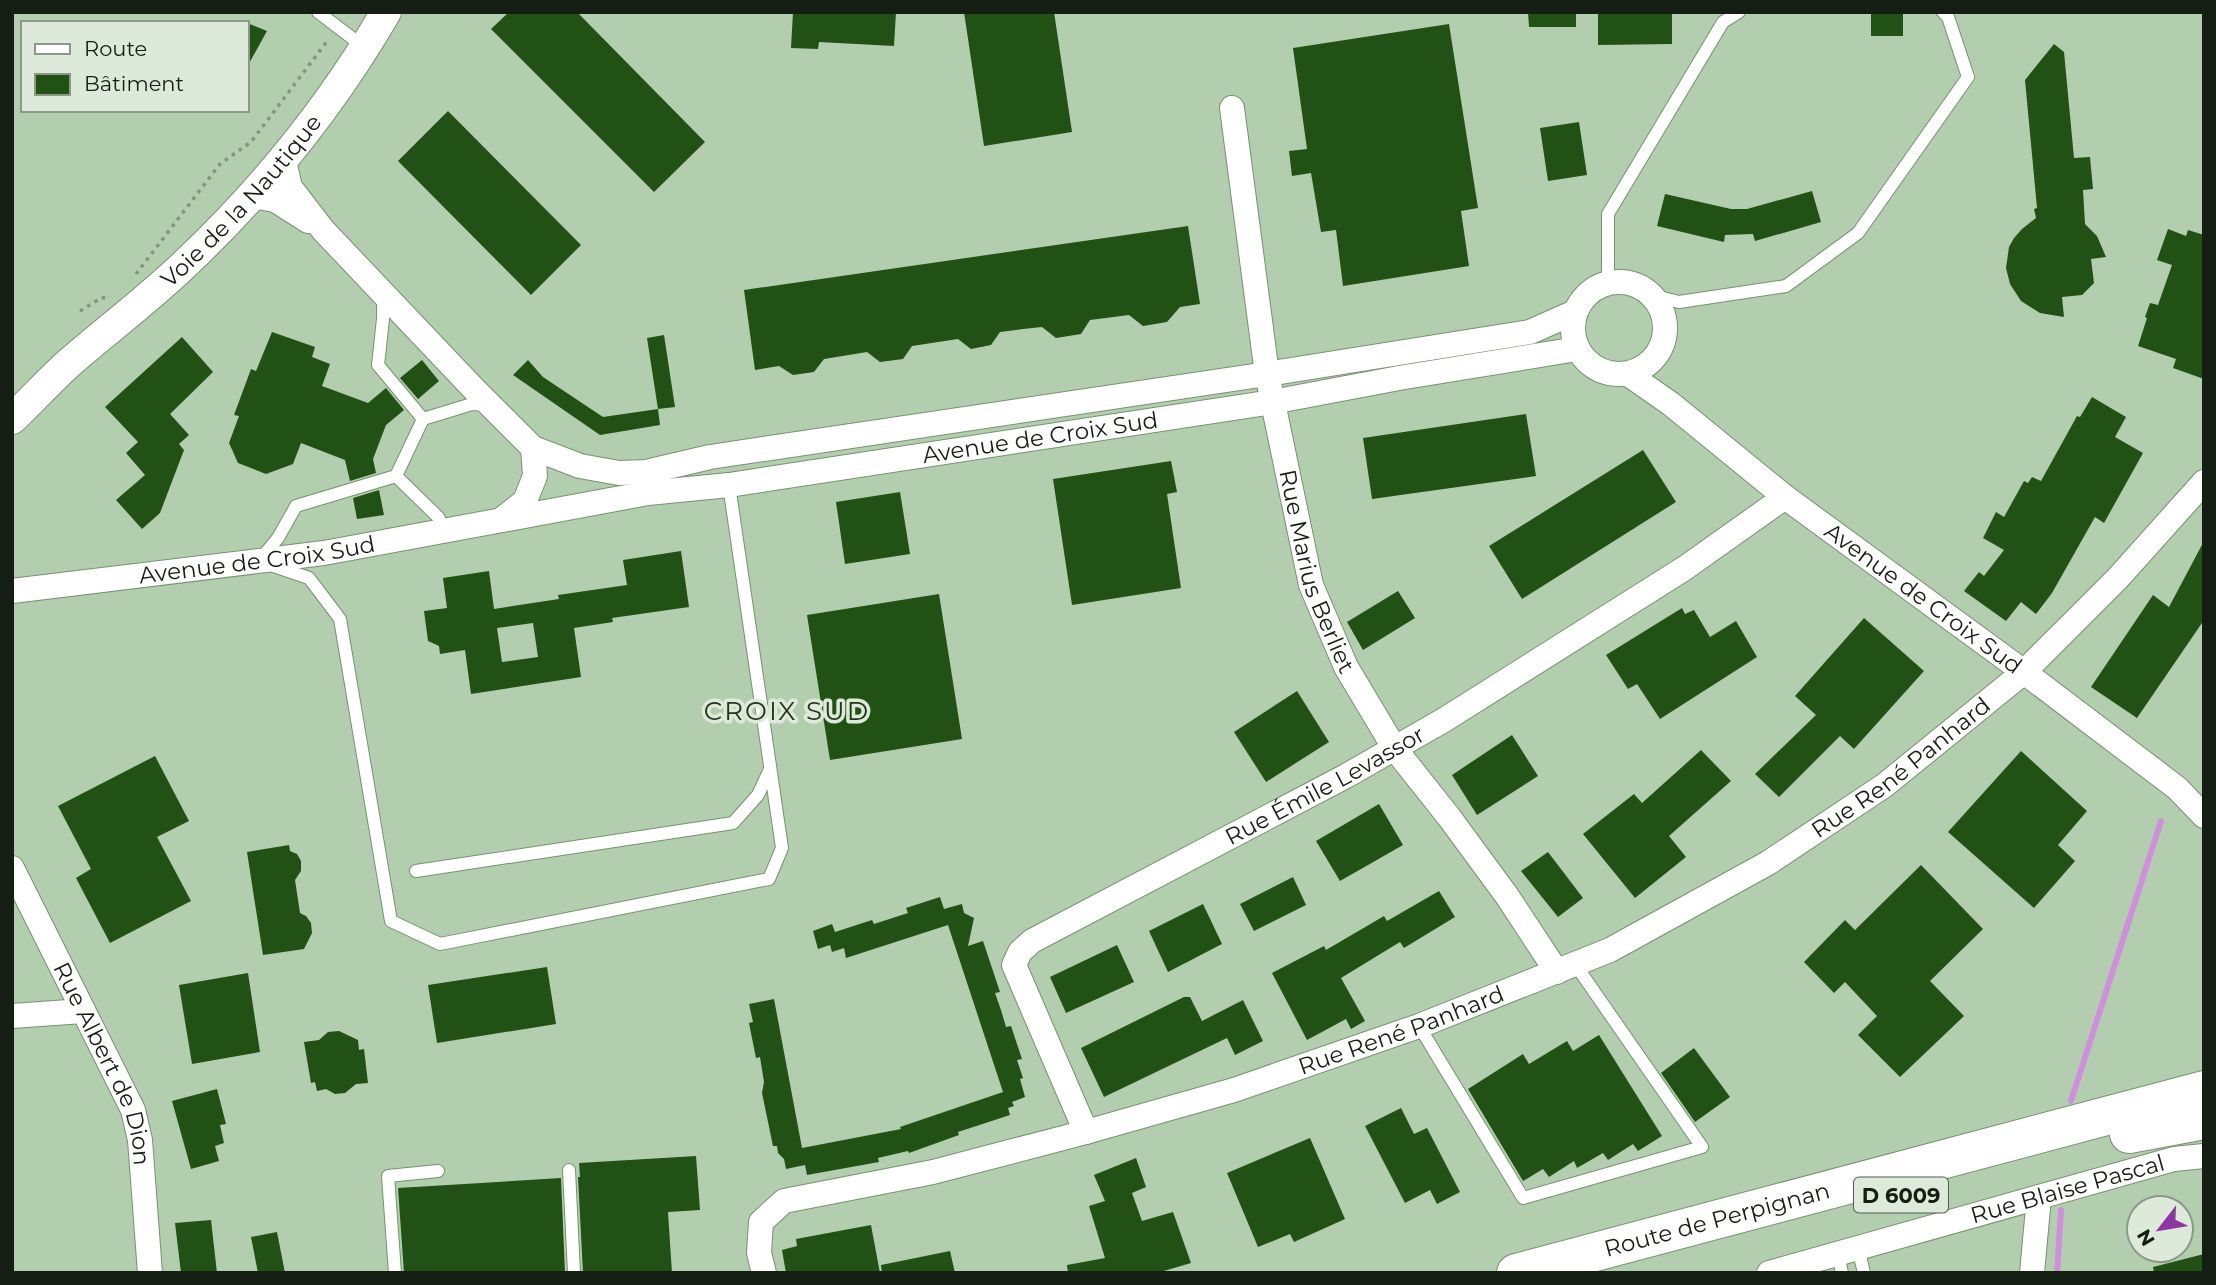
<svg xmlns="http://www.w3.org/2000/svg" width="2216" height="1285" viewBox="0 0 2216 1285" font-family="Montserrat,sans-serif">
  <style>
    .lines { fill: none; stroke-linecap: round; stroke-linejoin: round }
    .stream { stroke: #cf8fdd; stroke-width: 6 }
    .building { fill: #215115; fill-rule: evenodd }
    .service-casing { stroke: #789172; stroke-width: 14 }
    .minor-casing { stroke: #789172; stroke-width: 26 }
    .tertiary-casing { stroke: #789172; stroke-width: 32 }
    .primary-casing { stroke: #789172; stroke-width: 40 }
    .path { stroke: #81967d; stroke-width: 3.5; stroke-dasharray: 3.5 5; stroke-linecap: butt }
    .service { stroke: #fff; stroke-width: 12 }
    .minor { stroke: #fff; stroke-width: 24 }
    .tertiary { stroke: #fff; stroke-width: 30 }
    .primary { stroke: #fff; stroke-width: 38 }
    .labels { text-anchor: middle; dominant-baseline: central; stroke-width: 7; stroke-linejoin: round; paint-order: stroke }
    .shield { fill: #ddeada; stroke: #505b4e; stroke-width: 2 }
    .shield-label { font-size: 21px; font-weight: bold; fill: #141e12 }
    .street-label { font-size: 23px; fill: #141e12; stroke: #ddeada }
    .quarter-label { font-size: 26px; letter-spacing: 2px; fill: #20361b; stroke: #ddeada }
  </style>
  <rect width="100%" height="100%" fill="#b3ceae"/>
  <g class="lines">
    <path class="stream" d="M2071,1101L2161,821
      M2057,1273L2061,1210"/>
  </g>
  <path class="building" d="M509,12H577L705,142L654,192L491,29Z
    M793,12H896L894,46L819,42L818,49L791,48Z
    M964,12H1054L1072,132L984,146Z
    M1528,12H1576V27H1529Z
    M1598,12H1672V44L1598,45Z
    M1871,12H1903V36H1871Z
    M247,23L267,31L247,67Z
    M1449,24L1478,208L1461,211L1469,266L1343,286L1336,230L1321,232L1311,173L1292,176L1289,151L1307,149L1293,48Z
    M2054,44L2064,52L2074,158L2090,157L2093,189L2083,190L2085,224L2097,236L2106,257L2091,259L2094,283L2082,295L2062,297L2064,317L2040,313L2021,301L2010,284L2006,268L2009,247L2014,238L2022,229L2036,218L2034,209L2037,208L2025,80Z
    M448,111L581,245L531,295L398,161Z
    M1579,122L1587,175L1548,181L1540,128Z
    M1812,191L1821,222L1755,241L1753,234L1725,235L1724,242L1657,226L1665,194L1731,209H1747Z
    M1188,226L1200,304L1180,307L1167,322L1143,326L1129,315L1090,320L1081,334L1056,338L1042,327L1023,329L1000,332L991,345L971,349L958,339L912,346L903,359L880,362L867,352L824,359L814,372L793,375L779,366L755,370L744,290Z
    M2168,229L2186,236L2188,230L2204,235V379L2173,368L2176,359L2138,346L2147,318L2145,317L2150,303L2158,305L2172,265L2157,260Z
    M272,332L315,347L312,357L330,364L322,386L368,403L386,388L404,410L386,425L373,459L376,473L350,481L345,460L301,443L293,464L266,474L238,463L229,443L239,416L234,415L251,369L256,371Z
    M664,335L675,407L658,409L647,338Z
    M182,337L213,372L170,414L189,435L179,444L184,450L160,513L142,529L116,500L145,475L126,453L138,442L105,407Z
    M422,360L439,381L418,399L400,378Z
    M528,360L543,377L603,417L658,409L660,425L600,435L513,375Z
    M2092,397L2126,417L2115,437L2143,453L2104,523L2095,517L2052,593L2036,614L2021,602L2006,621L1964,591L1979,572L1984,576L2004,550L1983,538L1996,512L2004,517L2024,481L2028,483L2032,477L2041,481L2077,416L2080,417Z
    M1526,414L1536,476L1372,499L1363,438Z
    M1643,450L1676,502L1522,599L1489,546Z
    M1171,461L1177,492L1167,494L1181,588L1072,605L1053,479Z
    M379,490L384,515L357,519L353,498Z
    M900,492L910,554L845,564L836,502Z
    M2204,541V620L2137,718L2091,687L2153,595L2169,607Z
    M681,551L689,607L612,618L613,622L574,628L581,677L471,694L465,650L440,654L439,646L428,641L424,611L447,608L443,578L489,571L494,609L559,599L558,595L627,585L623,560ZM533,623L538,657L502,662L497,628Z
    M1398,591L1415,618L1363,650L1347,622Z
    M939,594L962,739L830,760L807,615Z
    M1682,608L1685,614L1694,610L1710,637L1736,621L1757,657L1660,719L1637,684L1628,689L1606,655Z
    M1864,618L1924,671L1854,749L1840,736L1779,797L1755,774L1816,715L1795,696Z
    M1297,691L1329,742L1266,782L1234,732Z
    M1512,735L1538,776L1477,815L1452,775Z
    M1701,750L1731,781L1669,836L1686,857L1635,898L1583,834L1634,794L1642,803Z
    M2021,751L2087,811L2058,845L2075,861L2034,908L1948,832Z
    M155,756L189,821L157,837L191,901L110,943L76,878L91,869L58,806Z
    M1379,804L1403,845L1340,881L1316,841Z
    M289,845L290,851L297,854L301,861V871L295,880L300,913L306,916L311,923L312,933L304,949L263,955L247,852Z
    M1548,852L1583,898L1558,917L1521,871Z
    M1921,865L1983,929L1930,981L1964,1016L1900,1077L1858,1035L1877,1016L1845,982L1834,993L1804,962L1845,920L1855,930Z
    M1293,877L1306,905L1254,931L1240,904Z
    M1439,891L1455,917L1404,948L1400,942L1341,978L1365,1021L1351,1029L1346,1019L1307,1040L1272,973L1324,946L1326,950L1384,916L1387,921Z
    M940,897L944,909L962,904L964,913L974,918L968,946L983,941L1000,992L995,993L1001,1010L1006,1027L1011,1026L1022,1059L1017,1060L1023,1078L1020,1079L1025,1097L1012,1102L1014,1106L1008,1108L1010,1115L958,1132L959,1135L909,1153L908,1151L878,1158L879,1162L807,1175L805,1165L786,1169L784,1159L778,1153L777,1146H773L762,1093L764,1082L760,1057L756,1058L749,1023L753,1022L749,1004L774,999L802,1148L901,1129L900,1127L1003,1092L948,925L846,958L844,948L832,952L830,945L818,949L813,931L832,924L835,932L872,920L874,924L908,913L906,908Z
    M1203,904L1222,944L1168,972L1149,931Z
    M1117,945L1134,982L1066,1013L1050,977Z
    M547,967L556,1024L437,1043L428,985Z
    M248,973L260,1052L192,1064L179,985Z
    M1184,997H1190L1202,1021L1243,1000L1263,1041L1235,1055L1227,1038L1104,1097L1081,1048Z
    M339,1031L358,1040L359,1050L364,1049L368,1083L356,1084L345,1093L335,1094L326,1089L317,1091L315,1082L311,1083L304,1042L319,1040L328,1032Z
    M1599,1035L1662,1136L1638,1151L1633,1144L1608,1160L1603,1153L1577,1168L1574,1161L1549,1177L1543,1169L1523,1181L1468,1089L1523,1054L1529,1064L1567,1041L1573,1051Z
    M1694,1048L1730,1097L1695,1122L1661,1073Z
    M217,1089L226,1124L220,1125L224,1143L215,1146L219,1161L191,1169L172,1101Z
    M1401,1108L1414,1134L1427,1128L1460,1192L1437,1204L1430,1190L1405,1203L1365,1126Z
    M1310,1138L1345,1219L1294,1242L1290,1234L1258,1247L1227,1173Z
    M696,1156L700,1210L668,1212L672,1273H583L578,1177H580L579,1163Z
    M1136,1158L1146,1187L1132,1193L1142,1221L1173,1212L1191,1263L1157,1273H1068L1067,1265L1105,1258L1089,1206L1105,1201L1094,1175Z
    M561,1178L565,1273H404L398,1188Z
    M211,1220L217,1273H181L175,1223Z
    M871,1225L880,1273H786L782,1250L797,1246L796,1239Z
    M277,1232L285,1273H258L251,1237Z
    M950,1251L955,1273H882L881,1265Z
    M2204,1254V1273H2154L2153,1267Z"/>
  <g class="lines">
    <g class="service-casing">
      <path id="service" d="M318,12L356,41L363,51
        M1608,283V214L1723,22L1739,12
        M1651,295L1679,302L1786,286L1858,233L1968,77L1948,17L1943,12
        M383,296V319L378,365L423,419
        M487,405L472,404L423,419L396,476L296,506L278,538L259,561L309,578L340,619L391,921L440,944L769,879L782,848L729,485
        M396,476L438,517L445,531
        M416,871L733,823L758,795L770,769
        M1419,1026L1523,1198L1702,1147L1575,964
        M569,1170L574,1273
        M1858,1248L1864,1273
        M1838,1254L1842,1273
        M395,1273L388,1176L438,1171"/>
    </g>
    <g class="minor-casing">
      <g id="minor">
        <path id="s1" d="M1232,108L1267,374L1311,585L1346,667L1395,749L1449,817L1507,896L1557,972"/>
        <path d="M284,161L290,187L323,230L471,386L533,448L580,466L619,473L646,472L710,457L1267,374L1530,332L1575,312"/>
        <path d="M253,196L275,200L308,221"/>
        <circle cx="1619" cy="328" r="46"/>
        <path id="s2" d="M1628,374L1671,404L1785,497L2024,672L2177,788L2204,816"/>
        <path d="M501,520L525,501L535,476L533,448"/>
        <path id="s3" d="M12,591L324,553L648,493L729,485L1272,402L1399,378L1577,349"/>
        <path id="s4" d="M12,868L133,1110L140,1140L150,1273"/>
        <path d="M12,1016L83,1011"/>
        <path id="s5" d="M1086,1132L1014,965L1020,952L1032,941L1346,776L1444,720L1685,568L1785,497"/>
        <path id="s6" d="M764,1273L759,1253L761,1222L784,1201L933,1172L1086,1132L1234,1090L1419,1026L1610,950L1768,863L1885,785L2024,672L2118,578L2204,482"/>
        <path id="s7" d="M1769,1273L2174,1159L2204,1156"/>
        <path d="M2032,1273L2039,1197"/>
      </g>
    </g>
    <g class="tertiary-casing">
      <g id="tertiary">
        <path id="s8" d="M12,419C31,401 49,381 69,363C108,329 150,298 187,262C265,188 332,105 386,12"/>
      </g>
    </g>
    <g class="primary-casing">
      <g id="primary">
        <path d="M2129,1134L2204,1120"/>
        <path id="s9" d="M1516,1273L2204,1090"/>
      </g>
    </g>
    <path class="path" d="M136,274L220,164L251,142L328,40
      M80,311L101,298L109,297"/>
    <use href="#service" class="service"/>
    <use href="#minor" class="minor"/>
    <use href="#tertiary" class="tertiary"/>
    <use href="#primary" class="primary"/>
  </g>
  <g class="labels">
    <rect class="shield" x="1854" y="1177.5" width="94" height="35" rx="5"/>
    <g class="shield-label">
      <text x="1901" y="1195">D 6009</text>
    </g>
    <g class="street-label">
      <text stroke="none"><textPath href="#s8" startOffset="317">Voie de la Nautique</textPath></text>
      <text stroke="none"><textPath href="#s3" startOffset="1040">Avenue de Croix Sud</textPath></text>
      <text stroke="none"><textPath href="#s3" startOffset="247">Avenue de Croix Sud</textPath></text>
      <text stroke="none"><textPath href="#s1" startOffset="472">Rue Marius Berliet</textPath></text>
      <text stroke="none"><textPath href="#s2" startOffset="371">Avenue de Croix Sud</textPath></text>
      <text stroke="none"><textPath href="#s6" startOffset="1292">Rue René Panhard</textPath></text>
      <text stroke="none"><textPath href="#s5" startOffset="544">Rue Émile Levassor</textPath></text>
      <text stroke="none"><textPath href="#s6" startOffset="724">Rue René Panhard</textPath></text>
      <text stroke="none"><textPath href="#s4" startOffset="217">Rue Albert de Dion</textPath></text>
      <text stroke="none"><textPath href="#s7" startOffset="310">Rue Blaise Pascal</textPath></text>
      <text stroke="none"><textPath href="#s9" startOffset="208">Route de Perpignan</textPath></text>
    </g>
    <g class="quarter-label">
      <text x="787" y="711">CROIX SUD</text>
    </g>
  </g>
  <rect width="2216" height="1285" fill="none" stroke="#141e12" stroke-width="28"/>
  <rect x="21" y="21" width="228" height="91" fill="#ddeada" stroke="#8d988a" stroke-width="2"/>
  <rect x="35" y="44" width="35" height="10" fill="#ffffff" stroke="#8d988a" stroke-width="2"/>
  <text x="84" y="56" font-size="21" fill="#141e12">Route</text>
  <rect x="35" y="74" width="35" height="21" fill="#215115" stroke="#8d988a" stroke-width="2"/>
  <text x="84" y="91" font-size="21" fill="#141e12">Bâtiment</text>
  <g transform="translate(2160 1229) rotate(239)"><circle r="33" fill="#ddeada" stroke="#8d988a" stroke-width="2"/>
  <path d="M0-5L12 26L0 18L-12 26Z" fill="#8e35a1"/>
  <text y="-10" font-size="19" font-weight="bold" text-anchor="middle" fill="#141e12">N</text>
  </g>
</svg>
